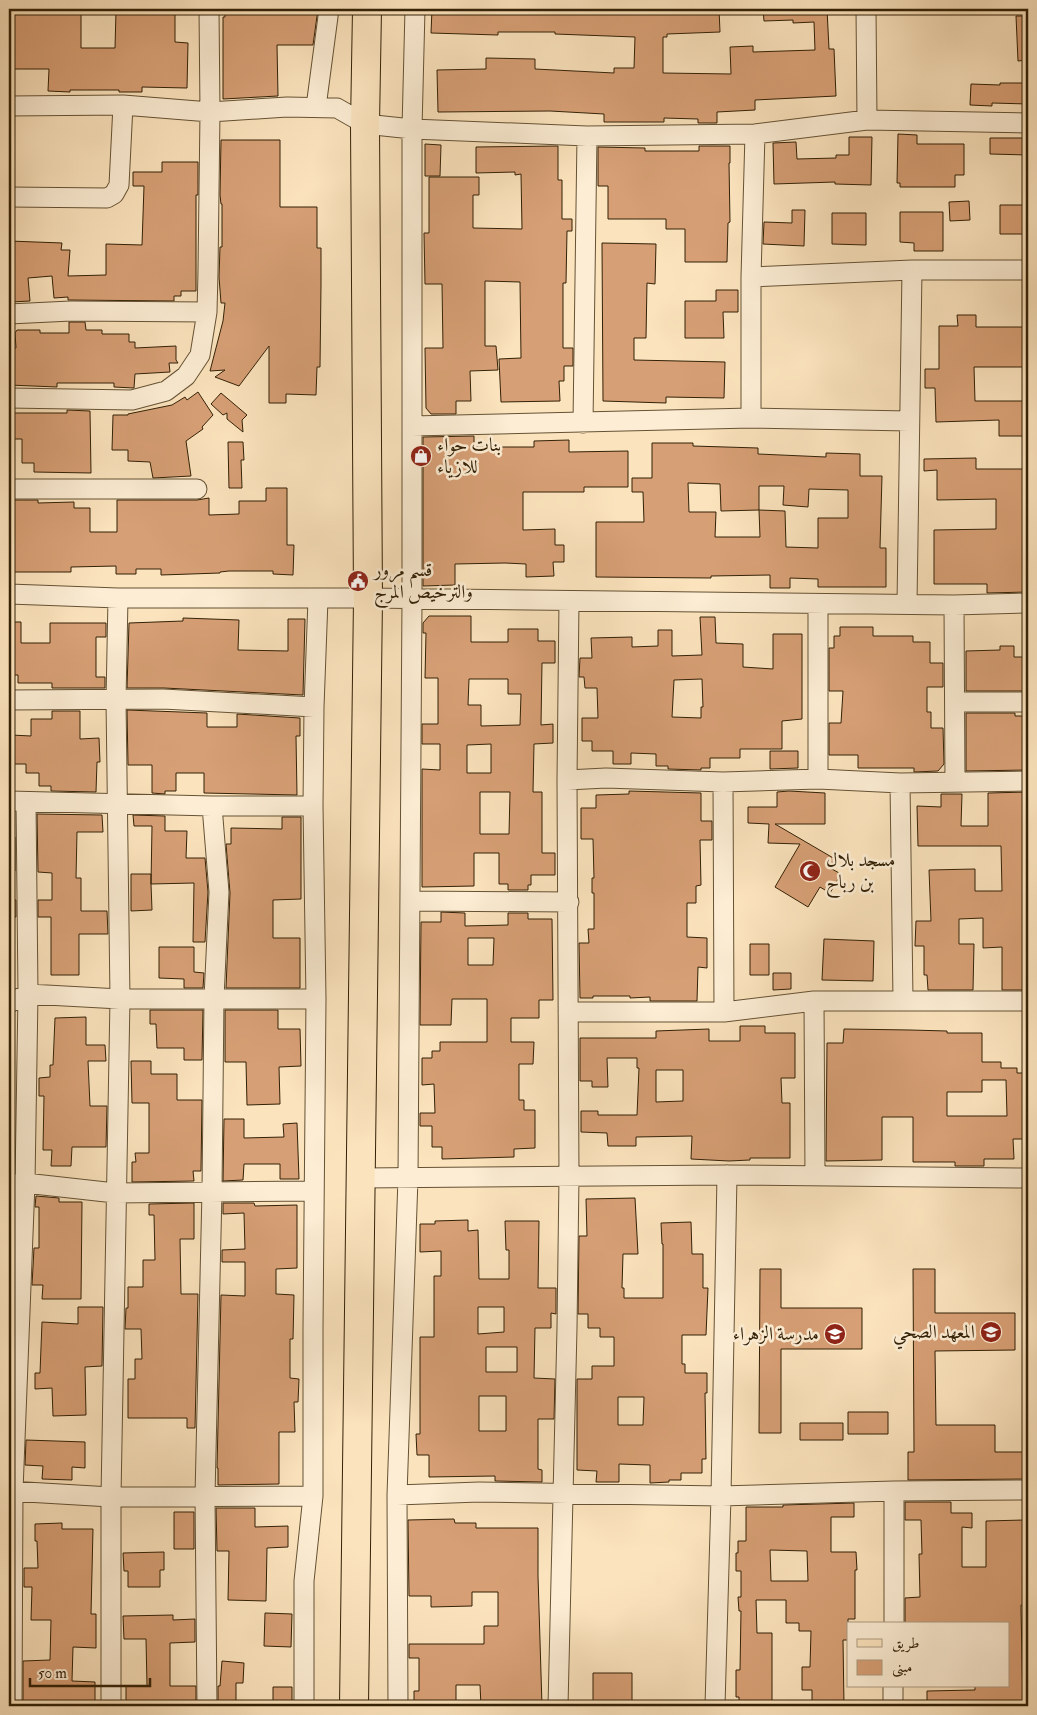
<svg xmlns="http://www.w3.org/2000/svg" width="1037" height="1715" viewBox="0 0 1037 1715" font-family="'IM FELL Double Pica',Amiri,serif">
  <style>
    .building { fill: #d79f75; stroke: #332107; fill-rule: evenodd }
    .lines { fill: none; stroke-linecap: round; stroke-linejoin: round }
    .minor-casing { stroke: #655234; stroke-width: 21 }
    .primary-casing { stroke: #332107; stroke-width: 30 }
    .minor { stroke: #fcedd4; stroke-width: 19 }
    .primary { stroke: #fbe3bd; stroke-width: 28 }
    .labels { text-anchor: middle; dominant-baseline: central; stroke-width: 5; stroke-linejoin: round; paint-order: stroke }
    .poi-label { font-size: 19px; fill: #332107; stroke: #fcedd4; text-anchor: start }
  </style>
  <rect width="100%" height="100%" fill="#fbe3bd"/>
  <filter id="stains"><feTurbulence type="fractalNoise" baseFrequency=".004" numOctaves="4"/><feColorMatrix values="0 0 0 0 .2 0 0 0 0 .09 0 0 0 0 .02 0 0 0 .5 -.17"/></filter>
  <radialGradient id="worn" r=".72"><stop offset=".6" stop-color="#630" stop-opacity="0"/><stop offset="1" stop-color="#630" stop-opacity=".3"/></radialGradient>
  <path class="building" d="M225,9H318L313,45H277L278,96L223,99V17H225Z
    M432,9H719L720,32L667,34V37H663V73L731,74L730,47L753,46V52L815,50L814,22L793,23V20L764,21L763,9H827L829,49H834L836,96L755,100V110L717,112V123H698V119L664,118V122H604V114L550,111L438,112L437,70L486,69V58L535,59V69L614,73V68H634L635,37L555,34V32H498V35L431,33Z
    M30,10L81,13V48H115L116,11H175V42L188,43L187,88L142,87V92H119V90H70V92L48,91L49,69H11V56H9V11Z
    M1016,16H1028V60L1018,61Z
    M1000,83H1028V104L992,103V106L970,105L971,84L1000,85Z
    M898,134L917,135V144H964V175H955V187H900V183H897Z
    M849,137H872L871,185L835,184V182L774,184L773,143L796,142L797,159L836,158V155H849Z
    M990,138H1028V155L990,154Z
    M221,140H280V207H317V248H321V285L320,367H317L316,395L286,394V403H269V346L239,386L215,377L225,370L210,371L223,321L225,303H221L219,277L220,247H222V204H221L220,195Z
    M425,144L441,145L440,176H425Z
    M558,146V180H562V219H572V231H567L566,283H563V348H573V366H564V381H559L560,401L501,402L499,359L521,358L520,282L485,281V346H496L498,370L470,371L471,401H456V414H431L426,408L425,348H443L442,284H425L424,233H429V177H479V195H473V228L522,229L521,174L515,175V172L476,173V147Z
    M699,146H730V163H729L730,222L728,223L727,262H685V229H666V219H608V186H598V147L645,148V151H699Z
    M162,162H198V195H196V291H181V296H174V301L68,300V297L54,298L52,276L28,278L30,301L11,302L9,281V241L62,243L61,250H70L68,276L106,275V244L142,245L144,186H133V172H162Z
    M969,201L970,220L950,221L949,202Z
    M1000,205H1028V234H1000Z
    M792,210H805L804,246L763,244L764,222L792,223Z
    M900,212H943V251H914V243L900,242Z
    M832,213H866V245L832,244Z
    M602,243L656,244L655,284L647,283L646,338H634V360L725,362L724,398L666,397V403L603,401Z
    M716,290H738V312H723L724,338H685V301H716Z
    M957,315H976V327H1028V367H974L975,401H1028V436H999V420L936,422L935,388H925V369H939V326H958Z
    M69,322H85L86,330H102V334H129V342H135V348L176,346V360L178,363H169L170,372L135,374L134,388L114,387V383H57V387L9,385V348H16L15,333L17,330H40V333H69Z
    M198,392L213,415L202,427L203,429L186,441L191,476L153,478L150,462L128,461V450H112L113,415H128V414L172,405L185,397L187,400Z
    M221,393L247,415L242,420L243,432L227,419V413L223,415L211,404Z
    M67,410L90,411L91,473L34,472V463H22V439H9V413H67Z
    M474,436V447H534V441L569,440V452L628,451V487H584V492H523V530L555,529V545H564V562H553L554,576L526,577V564L505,563L455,564V585L423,586V437Z
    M228,442H243L244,460H241L242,488H229Z
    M652,443H693V446L758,448V454L826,457V453L860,454V476H882L880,548H886V587H818V579L790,578V588H770V575L711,576V578L596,577V522H644L643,492H632V478H652ZM688,483L720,484L721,511L759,510V486H784L783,505L808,507L809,489L848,490V518H818V548L786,547L785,511L759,510L760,537H715L716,512H689Z
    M976,458V469H1028V592L987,593V584H934V530L996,529V499L937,500V470L924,471V459Z
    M266,488H287V545H294L293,575L273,574V571H229L220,572V573L161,575V569H136V574H116V566L71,567V572H9V500H38V503L74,502V508H90V532H117V500H197L209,498V515L239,514V501H266Z
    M429,616H471V642H508V629H538V641H555V663H542L541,725L553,724V743L534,744L533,792H542V853H555V875H531V885H528V890H508V884H499V853H474V886L422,887V769L440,770V744H422V724H438V678H425L426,633H423V623ZM469,679H508V694H521L520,725L481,726V705H468ZM491,744V773H467V745ZM480,792H510L509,834H480Z
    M700,617H715L716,643L743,644V667L773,669V634H802V719L782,721V749H740V758H710V768H701V770L668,769V766H656V754L631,753V764H613V751H592V741H582V718H598L597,688H585L584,677H579L580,658H592L591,638L632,637V647L658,646V630H672V656L702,655ZM702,679L703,707H701V718L672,717L674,680Z
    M183,618L239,620L238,650L288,651V619H305L303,695L164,688H127L129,623L183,621Z
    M9,622H21V643H50V623H106V637H96V677H105V688H52V683H18V675H9Z
    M840,627H873V636H913V642H930V663H943V687H927V712H931V728H943L944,764L938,771L914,772V768H858V755H829V723H841L843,691H829V648H834V636H840Z
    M1000,646H1014V657H1028V691H966V651L1000,650Z
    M127,710L207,713V727H237V714L300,718V736H296L297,795L204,793V773H176V791H165V794L152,793V765H128Z
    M52,711H80V739L99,738L100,762H97L96,792L51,791V786H39V773H26V764H11V735L31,736V719H52Z
    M966,713H1015V716H1028V770L966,771Z
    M770,751H798V768L770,769Z
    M629,791L701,793V821H712V840H700L701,885L696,886V903H687V937L707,938V968L698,967L697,1001H650V997L630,998V996H593V998H580L579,943H589L588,929H594V893H592V878H594L593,839H581V808H596V795L629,794Z
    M789,791L825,793V824H775L835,859L830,868L841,874L830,893L820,887L808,907L775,887L800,844L768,843L769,824L748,823V807H777V792Z
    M1028,792L1027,990H1002V947L983,948V918L959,919V944H974L973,990H928L927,975H924V946H915L916,921H931L929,870L975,869V891H1002L1001,846H918L917,806L941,807V794H962L961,826H988V793Z
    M37,814L102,815L103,832H77L76,878H81V911H107L108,934H79V975H51V917H38V900H52V873L38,872Z
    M133,815L165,816V831H187L186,858H205L208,892L205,942H193L194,883L151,884L152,910L131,911V874H151V884L152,826H134Z
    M282,817H301V899L273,900V938H300V988H226L230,893L226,844H231V828L282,829Z
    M9,837H15V871H9Z
    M9,900H16V917H9Z
    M441,912L465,913V926L508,925V913H528V919H552L553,1000H539V1018H511V1042H534L533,1064H519V1100H524V1110H535V1148L514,1149V1157L442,1159V1147H432V1126H420V1113H435L434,1084L422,1085V1058H432V1051H440V1042H487V999H452L451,1025H420L421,922H441ZM468,938H494L493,965H468Z
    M824,939L874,941L873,981L822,980Z
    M750,944H769V975H750Z
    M159,947H194V972L204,973L203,988H184V979L159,978Z
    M773,973H791V989L773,990Z
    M150,1010H203L202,1060H184V1048H157L156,1024H150Z
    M225,1010H278V1029H300L301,1066L279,1067L280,1104L247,1105L246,1062H225Z
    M86,1017V1045H105L106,1061H88L90,1106H107L106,1147H72L71,1166H51L52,1150H43L44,1096H39V1078L50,1077V1065H53L55,1018Z
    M740,1026H765V1033H795V1078H781L782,1103H790V1158H750V1160L729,1161L691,1159L692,1136L636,1137V1146H608L607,1133L581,1132V1111H598V1115H637L639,1068H637V1058H607L608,1087H592V1081H580V1038H656V1031L709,1029V1041H740ZM656,1070H683V1101L656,1102Z
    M844,1029L910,1030L947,1031V1033H982V1062H1001V1068H1017V1073H1028V1139H1013L1014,1159H984V1166H955V1162H913V1117H882V1160L826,1161L827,1043H843ZM982,1080H1006L1007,1116H947V1092H982Z
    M131,1061H151V1074H177V1100H202L201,1171H193L194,1181L132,1182V1162H136L135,1153H149V1103H132Z
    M224,1119H244V1138L284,1137L283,1124L297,1123L299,1179H280V1164H244L243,1180L223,1181Z
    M36,1196L59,1198V1202H82L81,1299H42L43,1285H32L34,1248H39V1207H35Z
    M635,1198L638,1254H623L622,1288H624V1298H663V1244H662L661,1223L691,1222L692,1254H703V1288H708L706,1335H682V1364H685V1373H707V1393H705L706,1459H702V1473H681V1480H669V1482L650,1483V1465L619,1464V1482H596L597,1471L577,1470V1379H592V1366H614V1337H600V1328H588V1314H578L579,1236H587L586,1199ZM618,1397H644L643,1425H618Z
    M194,1203V1239H180L181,1294H198L195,1428H187V1418H128V1379H135V1359H142L141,1329H125L126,1308H128V1287H143V1260H155L154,1215H149V1204Z
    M223,1203H254L255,1206L297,1205V1268L276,1269V1294L294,1295L293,1339H290V1378L299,1379L298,1402H294L295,1432H279V1484L218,1485V1468H217L221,1295L245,1296V1262H222V1250L245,1249L244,1213L223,1214Z
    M468,1220V1231L478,1230L479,1279H509V1250H506L505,1221H539L538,1288H556V1314L551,1313V1328H535L534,1378L555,1379L554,1419H538V1469L542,1470V1482L495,1481V1476L429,1477V1455H417L416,1434H420V1337H434V1276H441V1251L420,1252V1224H435V1221ZM478,1307H504V1332L478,1334ZM486,1347H517V1372H486ZM479,1396H506V1431H479Z
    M760,1269H781V1308H862V1349H781V1433H759Z
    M913,1269H935V1313H1015V1350L935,1351L936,1425H995V1452H1028V1479L908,1480V1452H914Z
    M78,1307H103L102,1366L85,1367L86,1415L53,1416L52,1388L35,1389V1373H40L42,1322L78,1324Z
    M848,1412H888V1434H848Z
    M800,1423H843V1440H800Z
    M26,1440L85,1442V1468L72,1467V1480L42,1479L43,1466L25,1465Z
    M905,1502H951V1513H972V1528L962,1527V1567H986V1521L1024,1520L1025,1565H1028V1605H1021V1610L1023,1706H927V1691L975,1690V1686H1008V1624H905V1598L920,1597L919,1554H922L921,1520H905Z
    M854,1503V1517H831V1552H856L857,1570H855V1619H848V1640H843L844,1706H812V1690H802V1667H810L811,1631H799V1623H786V1600H756L757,1633H772V1706H739V1697H736V1670H740L741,1611H739L738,1597H741V1571H736V1553H738V1541H746V1507H783V1505ZM770,1550L807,1551L808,1581H771Z
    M216,1508H255V1527L288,1526V1547L267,1548L266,1601L228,1600L229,1551H217Z
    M174,1512H194V1549H174Z
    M454,1519L455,1523H476V1528H538V1576L542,1706H481L480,1685H456V1706H414V1691H419V1658H409V1644H484V1626H498V1592H472V1606L431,1607V1596H409L408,1520Z
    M62,1523V1529H93L91,1614H96V1648L73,1647L72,1681L95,1682V1706H47L23,1705V1661L50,1660L51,1620H31L32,1587H24V1568H38L37,1541H35V1524Z
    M164,1552V1570H160V1587H128V1571H124L123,1553Z
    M265,1613L292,1614L291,1647L264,1646Z
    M173,1615V1620L195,1619V1642L170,1643V1686H196V1706H126V1686H147L146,1639H124L123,1616Z
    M222,1661L244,1663L243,1683H236V1706H218V1686H220Z
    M593,1673H632V1706H593Z
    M273,1687H292V1706H273Z"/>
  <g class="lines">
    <g class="minor-casing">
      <path id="minor" d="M866,9L867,120
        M9,106L123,105L210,112L287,107L337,108L365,124L412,129L587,136L755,134L867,120L1028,123
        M316,107L329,9
        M9,197L107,198L114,194L119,185L123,105
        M751,277L912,270H1028
        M9,314L71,311L207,312
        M9,398L132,400L166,391L186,376L200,355L207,312L208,272L210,112L209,9
        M751,418V277L755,134
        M583,423L587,136
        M412,426L751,418L909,421
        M9,489H197
        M9,594L118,598H368L954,605L1028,603
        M818,604V779
        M907,604L912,270
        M954,605L955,782
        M9,700L163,699L314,707
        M955,702H1028
        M567,780L606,778L723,782L818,779L900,783L1028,781
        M723,782L724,1012
        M900,783L903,1000
        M9,801L212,806H313
        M410,901L569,902
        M814,1001L815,1176
        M9,1003L28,994L120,999H316
        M568,1012H724L814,1001H1028
        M361,1178L727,1175L1028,1178
        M9,1184L25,1183L115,1193L314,1191
        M9,1491L111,1497L313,1496
        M397,1495L479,1492L721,1496L894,1491L1028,1490
        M894,1624V1491
        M12,1706L13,1491L25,1183L28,994L26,802
        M111,1706V1497L120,999L116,700L118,598
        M207,1706L205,1496L212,1191L214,998L219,892L212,806
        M304,1706V1581L313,1496V1328L316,999L313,806L314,707L318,599
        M398,1706L397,1495L408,1178L412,600V129L415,9
        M558,1706L567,1328L569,1176L567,780L569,601
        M715,1706L721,1496L727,1175
        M893,1706V1686"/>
    </g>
    <g class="primary-casing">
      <path id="primary" d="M354,1706L368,598L365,124L367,9"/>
    </g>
    <use href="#minor" class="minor"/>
    <use href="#primary" class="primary"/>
  </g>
  <defs>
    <g id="shop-disc" transform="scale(1.125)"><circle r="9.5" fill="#8f2418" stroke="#fcedd4"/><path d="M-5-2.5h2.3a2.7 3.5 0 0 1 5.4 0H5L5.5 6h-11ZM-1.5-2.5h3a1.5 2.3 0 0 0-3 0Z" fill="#fff"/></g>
    <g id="civic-disc" transform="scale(1.125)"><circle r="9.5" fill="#8f2418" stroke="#fcedd4"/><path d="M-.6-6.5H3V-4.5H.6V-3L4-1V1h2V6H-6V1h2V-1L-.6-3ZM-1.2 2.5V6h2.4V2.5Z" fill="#fff"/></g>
    <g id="mosque-disc" transform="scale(1.125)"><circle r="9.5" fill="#8f2418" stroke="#fcedd4"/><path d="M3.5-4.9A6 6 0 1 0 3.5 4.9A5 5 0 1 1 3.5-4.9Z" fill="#fff"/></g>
    <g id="school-disc" transform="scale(1.125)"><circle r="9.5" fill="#8f2418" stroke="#fcedd4"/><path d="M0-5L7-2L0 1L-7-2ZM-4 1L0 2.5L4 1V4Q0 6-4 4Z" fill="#fff"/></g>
  </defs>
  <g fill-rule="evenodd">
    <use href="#shop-disc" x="421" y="456"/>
    <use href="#civic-disc" x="358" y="581"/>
    <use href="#mosque-disc" x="810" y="871"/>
    <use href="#school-disc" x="991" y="1332"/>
    <use href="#school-disc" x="835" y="1334"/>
  </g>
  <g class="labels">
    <g class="poi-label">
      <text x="437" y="445">بنات حواء<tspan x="437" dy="22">للازياء</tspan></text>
      <text x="374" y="570">قسم مرور<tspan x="374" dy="22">والترخيص المرج</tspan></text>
      <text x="826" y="860">مسجد بلال<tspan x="826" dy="22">بن رباح</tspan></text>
      <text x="975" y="1332" text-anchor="end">المعهد الصحي</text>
      <text x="819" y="1334" text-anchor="end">مدرسة الزهراء</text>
    </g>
  </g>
  <rect width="1037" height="1715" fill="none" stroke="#fbe3bd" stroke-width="30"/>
  <rect x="10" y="10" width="1017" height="1695" fill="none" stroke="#332107" stroke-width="2.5"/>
  <rect x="15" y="15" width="1007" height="1685" fill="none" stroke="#332107"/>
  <rect x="847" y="1622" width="162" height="65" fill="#fcedd4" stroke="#ac9b82"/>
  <rect x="857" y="1639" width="25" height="8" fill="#fbe3bd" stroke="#ac9b82"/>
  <text x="892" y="1648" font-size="15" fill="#332107">طريق</text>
  <rect x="857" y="1660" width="25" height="15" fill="#d79f75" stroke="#ac9b82"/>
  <text x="892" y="1672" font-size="15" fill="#332107">مبنى</text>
  <path d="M30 1678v8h120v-8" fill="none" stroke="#332107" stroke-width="2.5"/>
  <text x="38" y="1678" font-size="15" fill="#332107" stroke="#fcedd4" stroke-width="4" paint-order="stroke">50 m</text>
  <rect width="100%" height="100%" filter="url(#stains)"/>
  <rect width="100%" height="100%" fill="url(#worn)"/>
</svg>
